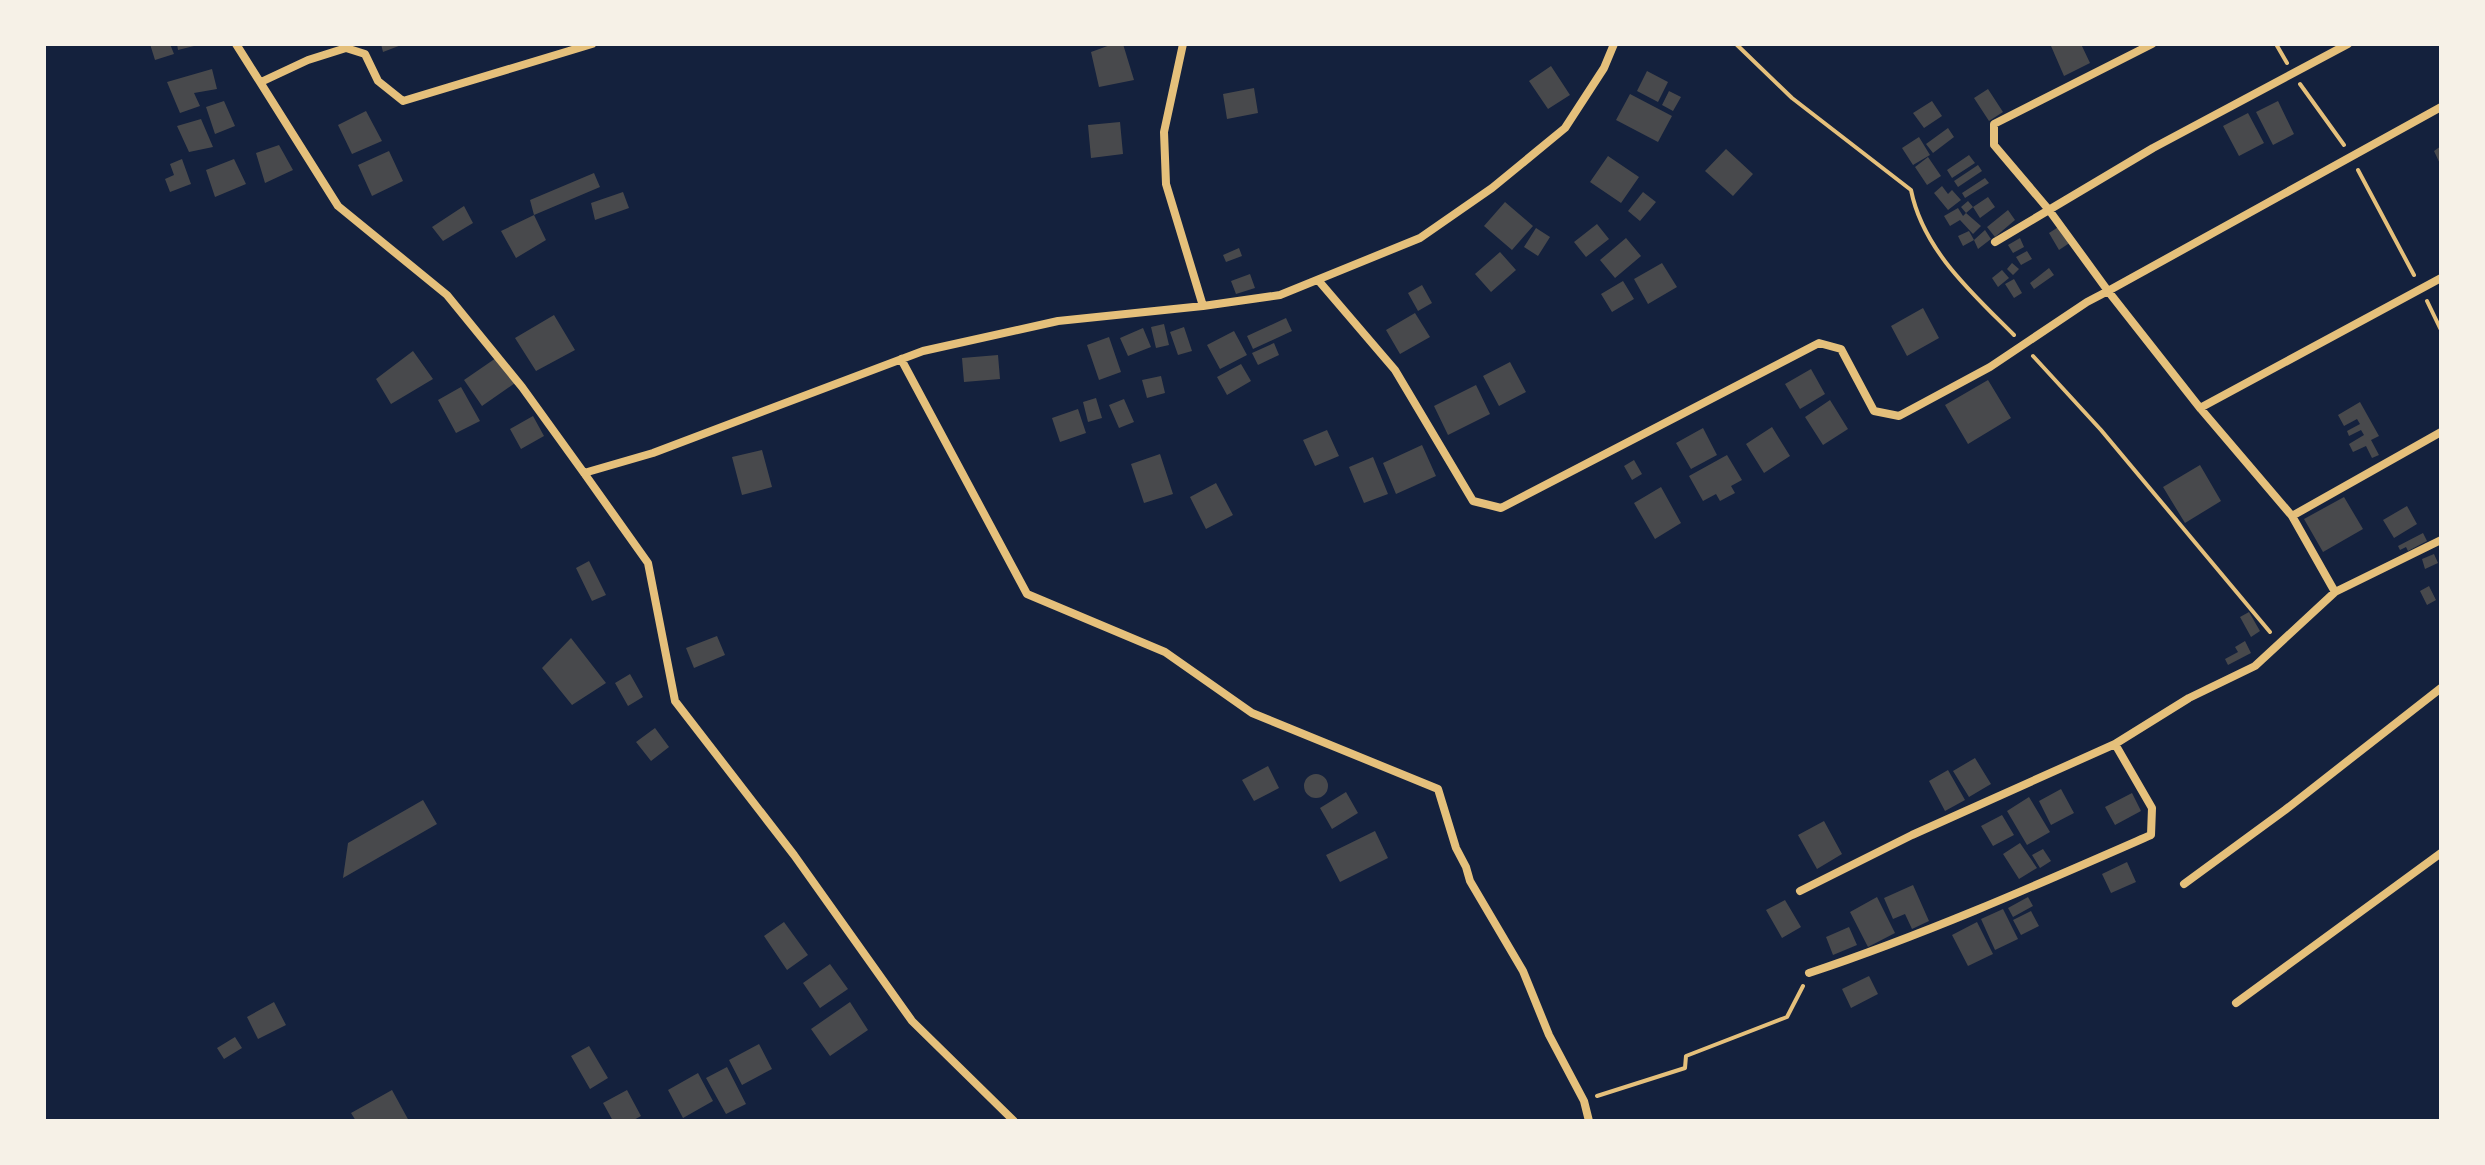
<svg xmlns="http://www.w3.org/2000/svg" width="2485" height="1165" viewBox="0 0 2485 1165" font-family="Arial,sans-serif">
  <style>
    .building { fill: #48494c }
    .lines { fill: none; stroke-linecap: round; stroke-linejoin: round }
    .path { stroke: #e5c07b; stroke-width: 4 }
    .minor { stroke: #e5c07b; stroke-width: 8 }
  </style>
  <rect width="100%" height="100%" fill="#14213d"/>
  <path class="building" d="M150,44H170L174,54L155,60Z
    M177,44H198V45L178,50Z
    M381,44H404L383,52Z
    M1113,44H1123L1134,80L1099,87L1091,52Z
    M2054,44H2081L2090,63L2064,76L2051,46Z
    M1551,66L1570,95L1548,109L1529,81Z
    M212,69L217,89L194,93L200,106L180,113L167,82Z
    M1647,71L1668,82L1658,102L1637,91Z
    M1254,88L1258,113L1227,119L1223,94Z
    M1988,89L2003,112L1989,121L1974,98Z
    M1669,91L1681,97L1673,111L1662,105Z
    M1630,94L1672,116L1658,142L1616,120Z
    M224,101L235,126L215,134L206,107Z
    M1932,101L1942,116L1924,128L1913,113Z
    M2278,101L2294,134L2273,145L2256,112Z
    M366,111L382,141L352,154L338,125Z
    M2248,113L2264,143L2239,156L2223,126Z
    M201,119L213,147L189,152L177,126Z
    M1120,122L1123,154L1091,158L1088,125Z
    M1948,128L1954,137L1933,153L1926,144Z
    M1919,137L1930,155L1913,165L1902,148Z
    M279,145L293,170L265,183L256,153Z
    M2441,146V166L2434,151Z
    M1726,149L1753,174L1733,196L1705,171Z
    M389,151L403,181L372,196L358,165Z
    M1969,155L1975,163L1952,178L1947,170Z
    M1608,156L1639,177L1621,203L1590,182Z
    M1928,157L1941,176L1927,185L1915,167Z
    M182,159L191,184L170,192L165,179L174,175L170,164Z
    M234,159L246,184L215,197L206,170Z
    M1978,165L1982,171L1958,187L1954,181Z
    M594,173L600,187L534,215L530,200Z
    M1985,178L1989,183L1965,198L1962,193Z
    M1942,186L1948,194L1952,190L1961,200L1948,210L1934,193Z
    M623,192L629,208L595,220L591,203Z
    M1643,192L1656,202L1640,221L1628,211Z
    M1988,197L1995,207L1980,218L1973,207Z
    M1968,201L1973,207L1966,213L1961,207Z
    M1505,202L1533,226L1512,250L1484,226Z
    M464,206L473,223L443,241L432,227Z
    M1958,208L1963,216L1966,213L1981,226L1973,234L1960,220L1950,226L1944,216Z
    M2008,210L2015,220L1995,237L1987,227Z
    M534,215L546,240L516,258L501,231Z
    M1597,224L1609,239L1586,257L1574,242Z
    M2060,226L2071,242L2059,250L2049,233Z
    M1536,228L1550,237L1538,256L1524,247Z
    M1985,230L1991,239L1978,249L1974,240Z
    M1969,231L1974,240L1963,246L1958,236Z
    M1626,238L1641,256L1615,278L1600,260Z
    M2020,238L2024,247L2013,253L2008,245Z
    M1239,248L1242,256L1226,262L1223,255Z
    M2027,251L2032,259L2021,265L2016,257Z
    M1500,252L1516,270L1491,292L1475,274Z
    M1662,263L1677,287L1648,304L1634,279Z
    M2012,263L2019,269L2013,275L2007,269Z
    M2049,268L2054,275L2034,289L2030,283Z
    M2002,270L2009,278L1998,287L1992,278Z
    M1250,274L1255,288L1236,294L1231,281Z
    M2014,279L2022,293L2014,298L2005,284Z
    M1623,281L1634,299L1612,312L1601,294Z
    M1422,285L1432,303L1418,311L1408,293Z
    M1923,308L1939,338L1907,356L1891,326Z
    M1415,313L1430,337L1400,354L1386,330Z
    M554,315L575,350L536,371L515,338Z
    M1286,318L1292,331L1253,349L1247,336Z
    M1164,324L1169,345L1156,348L1151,327Z
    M1184,327L1192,351L1178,355L1170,332Z
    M1143,328L1151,347L1128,356L1120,338Z
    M1234,331L1247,355L1220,369L1207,345Z
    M1109,337L1121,372L1099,380L1087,345Z
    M1274,343L1279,355L1258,365L1252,353Z
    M413,351L433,379L391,404L376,379Z
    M998,355L1000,379L964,382L962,358Z
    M496,358L515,383L482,406L464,380Z
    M1510,362L1526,392L1499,406L1483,376Z
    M1241,364L1251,381L1227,395L1217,377Z
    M1811,369L1825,394L1800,409L1785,384Z
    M1161,376L1165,393L1147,398L1142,380Z
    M1988,380L2011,418L1968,444L1945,405Z
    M1476,385L1490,414L1448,435L1434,406Z
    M461,387L480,421L456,433L438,400Z
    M1096,398L1102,418L1088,422L1083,402Z
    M1124,399L1134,422L1119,428L1109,405Z
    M1830,400L1848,429L1823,445L1805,417Z
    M2360,402L2379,436L2371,440L2379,455L2372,458L2366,446L2353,452L2349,444L2364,435L2361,430L2349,436L2347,431L2360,424L2357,419L2344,426L2338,415Z
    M1078,409L1086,433L1060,442L1052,418Z
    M533,416L544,436L521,449L510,429Z
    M1772,427L1790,456L1764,473L1746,444Z
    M1703,428L1717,455L1691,469L1676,443Z
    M1327,430L1339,456L1315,466L1303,440Z
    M1422,445L1436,476L1396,494L1383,463Z
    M762,450L772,487L742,495L732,457Z
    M1160,454L1173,494L1144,503L1131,464Z
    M1727,455L1742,480L1731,486L1735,493L1720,501L1716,494L1703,501L1689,476Z
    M1373,457L1388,494L1364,503L1349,467Z
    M1634,460L1642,474L1632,480L1624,466Z
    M2200,465L2221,501L2185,523L2163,487Z
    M1216,483L1233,515L1206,529L1190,497Z
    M1661,487L1681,523L1655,539L1634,503Z
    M2344,497L2363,529L2323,552L2304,519Z
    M2407,506L2417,524L2394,538L2383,520Z
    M2423,533L2427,541L2408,551L2406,547L2400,550L2398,546Z
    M2434,554L2438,563L2425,569L2422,559Z
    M589,561L606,595L592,601L576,568Z
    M2429,586L2436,600L2427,605L2420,591Z
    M2249,612L2260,631L2251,637L2240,617Z
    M717,636L725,655L694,668L686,648Z
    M571,638L606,683L572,705L542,668Z
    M2245,641L2251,653L2228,665L2225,659L2238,652L2235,647Z
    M630,674L643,697L628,706L615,683Z
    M655,728L669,747L651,761L636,742Z
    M1975,758L1991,784L1969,797L1953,771Z
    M1268,766L1279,788L1254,801L1242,780Z
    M1948,770L1965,800L1945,811L1929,781Z
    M1304 786a12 12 0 1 1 24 0a12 12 0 1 1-24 0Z
    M2061,789L2074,813L2051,825L2039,801Z
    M1346,792L1358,813L1332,829L1320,808Z
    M2132,793L2141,811L2115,825L2105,807Z
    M2029,797L2050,832L2027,845L2007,811Z
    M423,800L437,824L343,878L348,843Z
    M2002,815L2014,835L1993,846L1981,826Z
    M1824,821L1842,854L1817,869L1798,835Z
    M1375,831L1388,858L1340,882L1326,855Z
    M2020,843L2037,868L2019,879L2003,854Z
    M2043,849L2051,861L2040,868L2032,855Z
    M2127,862L2136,882L2111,893L2102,874Z
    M1913,885L1929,921L1912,929L1905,914L1893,919L1884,898Z
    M1877,897L1895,933L1868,947L1850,912Z
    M2028,897L2033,906L2013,917L2008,908Z
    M1785,900L1801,927L1782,938L1766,910Z
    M2003,909L2018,939L1995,950L1981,919Z
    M2031,911L2039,926L2021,935L2013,920Z
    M784,922L808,955L787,970L764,936Z
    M1977,922L1993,954L1968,966L1952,935Z
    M1849,927L1857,945L1833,955L1826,937Z
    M830,964L848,989L820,1008L803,983Z
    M1869,976L1878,994L1851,1008L1842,989Z
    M274,1002L286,1025L258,1039L247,1017Z
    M850,1002L868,1030L830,1056L811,1029Z
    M235,1037L242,1048L224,1059L217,1048Z
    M759,1044L772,1069L742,1085L729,1060Z
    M589,1046L608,1078L590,1089L571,1056Z
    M727,1067L746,1104L726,1114L706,1078Z
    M698,1073L713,1101L683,1118L668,1090Z
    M392,1090L409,1121H356L351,1113Z
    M627,1090L641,1116L632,1121H613L603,1103Z"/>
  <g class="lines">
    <path class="path" d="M1736,44L1792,98L1911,190C1923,250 1972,293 2014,335
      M2276,44L2287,63
      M2300,84L2344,145
      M2358,170L2414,275
      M2427,301L2441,330
      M2033,356L2101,430L2270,632
      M1597,1096L1685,1068L1686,1056L1787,1017L1803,986"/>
    <path class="minor" d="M236,44L338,206L447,295L522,387L584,473L648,563L675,701L794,855L912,1021L1014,1121
      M1183,44L1164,132L1166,184L1203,306L1280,295L1420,238L1492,188L1565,128L1604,68L1614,44
      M261,82L308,60L346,48L365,54L378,81L403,101L592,44
      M2441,107L2108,291L2200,408L2292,516L2335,592L2441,540
      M1995,242L2153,148L2348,44
      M1318,280L1395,370L1473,501L1501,508L1819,343L1841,349L1874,411L1899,416L1990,367L2087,302L2108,291L2049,210L1994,145V124L2152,44
      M901,359L1027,594L1165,652L1252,713L1438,789L1456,848L1466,867L1470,881L1523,971L1549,1035L1584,1101L1589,1121
      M2200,408L2441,278
      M584,473L653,453L923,351L1058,321L1203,306
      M2292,516L2441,432
      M2184,884L2285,810L2441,688
      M1800,891L1912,835L2115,744L2189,698L2255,666L2335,592
      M1809,973C1926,934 2039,884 2151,835L2152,808L2115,744
      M2236,1003L2441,853"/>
  </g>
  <rect width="2485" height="1165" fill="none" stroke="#f6f1e7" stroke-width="92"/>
</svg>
